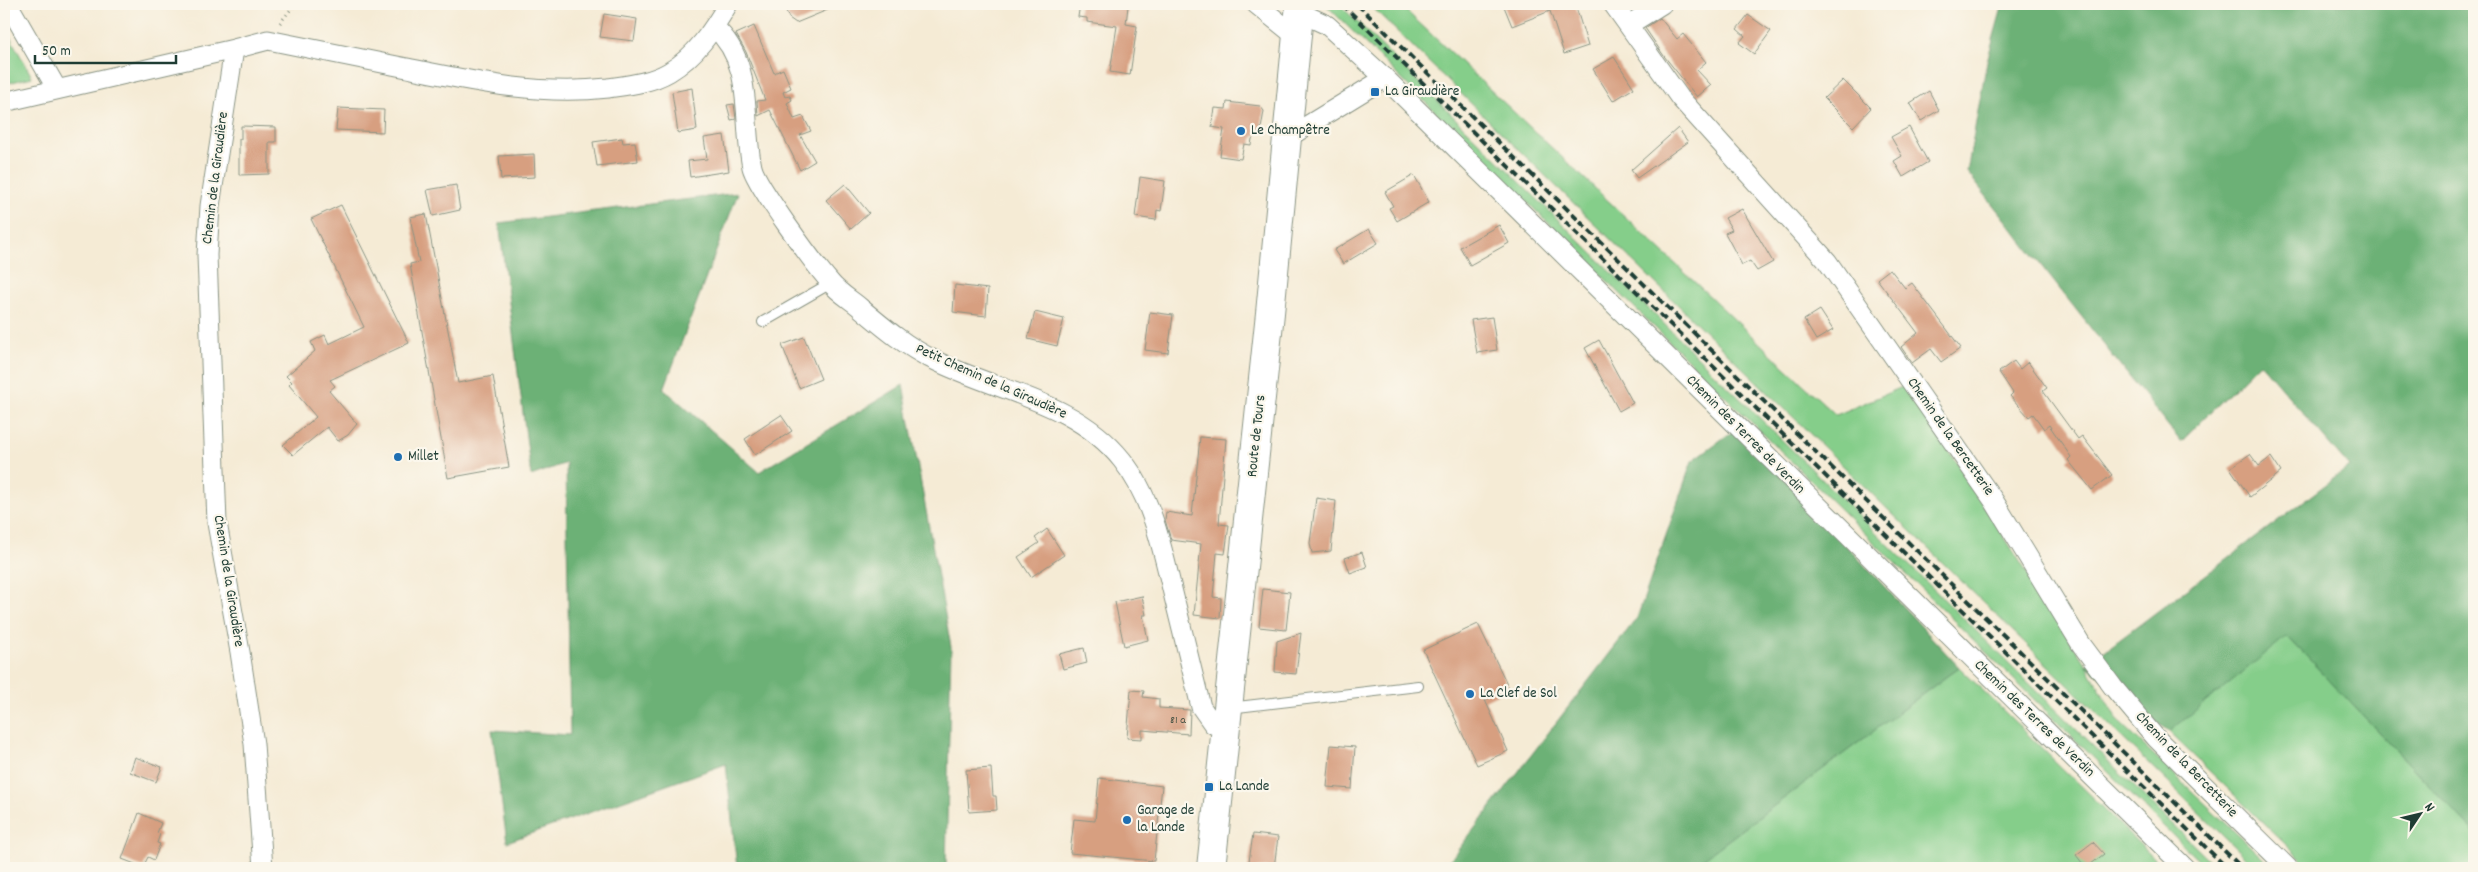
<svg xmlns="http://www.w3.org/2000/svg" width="2478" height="872" viewBox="0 0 2478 872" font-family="Dekko,sans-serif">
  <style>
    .green { fill: #85ce8a; stroke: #52865f }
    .forest { fill: #6cb176; stroke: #467755 }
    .building { fill: #d79f80 }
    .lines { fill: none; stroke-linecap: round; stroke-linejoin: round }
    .service-casing { stroke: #8a9484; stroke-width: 12 }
    .minor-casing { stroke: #8a9484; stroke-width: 21 }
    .primary-casing { stroke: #8a9484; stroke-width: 30 }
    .path { stroke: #8a9484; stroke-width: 3; stroke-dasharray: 1 4; stroke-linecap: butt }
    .service { stroke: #fff; stroke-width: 10 }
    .minor { stroke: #fff; stroke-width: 19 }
    .primary { stroke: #fff; stroke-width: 28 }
    .rail { stroke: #1f3d34; stroke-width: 4; stroke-dasharray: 8 4; stroke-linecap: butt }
    .poi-dot { fill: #1f6fb2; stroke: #fbf7ec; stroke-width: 2 }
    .labels { text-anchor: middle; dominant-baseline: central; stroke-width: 4.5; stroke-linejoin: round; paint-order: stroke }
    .number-label { font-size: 12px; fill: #4d5647 }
    .poi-label { font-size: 15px; fill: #1f3d34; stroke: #fbf7ec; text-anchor: start }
    .street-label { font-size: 15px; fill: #1f3d34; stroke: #fbf7ec }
  </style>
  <rect width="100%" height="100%" fill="#fbf7ec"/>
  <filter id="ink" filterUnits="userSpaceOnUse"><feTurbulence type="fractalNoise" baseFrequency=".02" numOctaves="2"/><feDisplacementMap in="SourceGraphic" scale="10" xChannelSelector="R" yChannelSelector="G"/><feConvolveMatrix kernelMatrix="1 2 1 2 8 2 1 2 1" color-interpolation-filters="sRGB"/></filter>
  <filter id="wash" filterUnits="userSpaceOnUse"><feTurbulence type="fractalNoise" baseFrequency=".0096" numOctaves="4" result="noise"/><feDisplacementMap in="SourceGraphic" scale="20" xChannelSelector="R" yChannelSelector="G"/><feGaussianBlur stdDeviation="1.12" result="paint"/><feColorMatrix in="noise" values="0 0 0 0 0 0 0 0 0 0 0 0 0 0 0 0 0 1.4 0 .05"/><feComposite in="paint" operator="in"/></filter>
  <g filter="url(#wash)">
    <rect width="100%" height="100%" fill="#f5ebd5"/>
    <path class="green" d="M1325,4H1339L2217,868H2206Z
      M1369,4H1399L1836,415L1907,385L2086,665L2118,721L2273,868H2256Z
      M4,26L32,77L4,84Z
      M2286,635L2474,832V868H2310L2169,732Z
      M1959,667L2164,868H1691Z"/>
    <path class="forest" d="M2003,4H2474V832L2287,636L2169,732L2086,665L2349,467L2260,363L2181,442L1967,172L1987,61Z
      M738,193L664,389L759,472L903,385L951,647L946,868H737L726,764L507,842L492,730L570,735L566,463L531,476L499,223Z
      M1737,428L1959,667L1691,868H1444L1637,618L1692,461Z"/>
    <g id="blocks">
      <path class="building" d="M783,4H842L796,23L789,18Z
        M1080,4L1128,6L1126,24L1137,26L1130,75L1110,72L1117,26L1087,22V18L1078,17Z
        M1503,4H1575L1588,46L1564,54L1550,11L1512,26Z
        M604,14L637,19L634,41L600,37Z
        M1748,15L1771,31L1754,54L1739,43L1745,36L1737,29Z
        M1660,18L1677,39L1683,34L1706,62L1697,70L1711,85L1697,97L1664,56L1645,28Z
        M754,26L774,73L783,69L791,88L783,92L785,97L790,96L792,100L787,103L794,119L803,116L811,131L800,135L815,161L800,170L770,110L758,116L757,101L765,100L746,52L736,34Z
        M1614,57L1634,88L1613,101L1593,69Z
        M1843,80L1871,108L1853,127L1824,98Z
        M692,88L697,130L678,133L672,92Z
        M1929,91L1939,110L1921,121L1910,103Z
        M1227,102L1260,106L1264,111L1261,129L1252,139L1251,145L1244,144L1241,159L1220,156L1224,129L1212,127L1215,108L1226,109Z
        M734,104L736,119L731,120L727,105Z
        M338,108L384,110L383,132L336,130Z
        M241,126L276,127V142H269V174L239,175V139H241Z
        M1909,127L1928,162L1903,177L1894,161L1902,156L1891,137Z
        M1678,128L1688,142L1637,178L1631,170Z
        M724,135L729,171L690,177L688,161L707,159L704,138Z
        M622,138L623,143L635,142L638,161L597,166L593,142Z
        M534,154L535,177L501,179L499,156Z
        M1414,175L1429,202L1397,221L1389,208L1393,206L1385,192Z
        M1140,177L1165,181L1161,211L1157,210L1156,220L1135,217Z
        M845,184L869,213L851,229L826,200Z
        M456,185L460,210L433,216L427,190Z
        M341,205L409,343L330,380L335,386L329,391L357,424L348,435L338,441L327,427L293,455L283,445L316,417L289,385L292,382L286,376L315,351L311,342L325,335L329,344L364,327L311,219Z
        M1742,209L1773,262L1757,271L1750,261L1742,265L1725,233L1732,230L1725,218Z
        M426,214L458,383L493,376L509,467L448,478L410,264L419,262L410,217Z
        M1499,225L1509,243L1470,265L1460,247Z
        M1369,229L1378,243L1343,264L1334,250Z
        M1890,269L1905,288L1912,283L1961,348L1941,362L1931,349L1912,363L1901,347L1918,333L1877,279Z
        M955,285L988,289L986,316L953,312Z
        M1820,310L1833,330L1816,340L1804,320Z
        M1035,312L1064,319L1057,346L1028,339Z
        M1150,312L1173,315L1168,353L1145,350Z
        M1492,317L1497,350L1477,353L1471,320Z
        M804,337L821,379L799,388L782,345Z
        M1599,340L1633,403L1619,411L1585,348Z
        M2014,361L2020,369L2028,362L2047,388L2043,391L2078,439L2082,436L2112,475L2092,490L2068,460L2071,457L2049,425L2044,429L2033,414L2029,417L2010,396L2013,393L1999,372Z
        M781,415L792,431L755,455L745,439Z
        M1200,437L1226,439L1219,524L1229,525L1225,554L1217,553L1213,597L1221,598L1220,618L1194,615L1201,544L1171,540L1165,520L1166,512L1192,516Z
        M2250,454L2259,466L2271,457L2281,472L2250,497L2230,468Z
        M1316,498L1336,501L1331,551L1312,553L1310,543Z
        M1047,529L1064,555L1031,577L1018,557L1039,543L1035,538Z
        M1362,552L1367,567L1350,573L1345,558Z
        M1263,589L1290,592L1286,630L1259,627Z
        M1142,596L1146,615H1143L1148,640L1124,646L1115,602Z
        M1478,624L1509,688L1485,700L1508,751L1477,765L1423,650Z
        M1301,633L1296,674L1275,672L1277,641Z
        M1084,648L1087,663L1063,669L1059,654Z
        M1131,690L1144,691L1143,697L1159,699V708L1190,710L1189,734L1142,730V739L1127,738Z
        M1331,745L1355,747L1352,789L1327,787Z
        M135,757L162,767L156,782L130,772Z
        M991,768L993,796H996L997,810L969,812L966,770Z
        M1099,778L1162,786L1154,861L1070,853L1074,819L1095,821Z
        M139,813L161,823L157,833L160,834L157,843L160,844L154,860L148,857L143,867L122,859Z
        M1253,834L1278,837L1274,868H1248Z
        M2093,842L2104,854L2086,868L2076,855Z"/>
    </g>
  </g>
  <g filter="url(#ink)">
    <use href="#blocks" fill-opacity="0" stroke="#8a9484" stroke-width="1"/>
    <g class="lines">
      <g class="service-casing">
        <path id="service" d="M763,322L831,283
          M1229,708L1418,686"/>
      </g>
      <g class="minor-casing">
        <path id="minor" d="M8,4L57,89
          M1256,4L1297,37
          M1613,4L1680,98L1827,261L1994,501L2081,644L2113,687L2156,738L2288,868
          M1299,12L1327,25L1385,78L2185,868
          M1630,24L1662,4
          M714,27C755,63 742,119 752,167C756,185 815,265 830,282C837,291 848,298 857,305C882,326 905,346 934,360C998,392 1075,401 1122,460C1152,497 1162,548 1173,593C1182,631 1192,669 1201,707L1213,724L1225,730
          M4,102L234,49
          M1287,138L1385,78
          M263,868L254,744L240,652L217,523L207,255L210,206L234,49L268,40C312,49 357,58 402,67C471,81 537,96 608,88C629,85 650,83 669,72C696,56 713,30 728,4"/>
      </g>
      <g class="primary-casing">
        <path id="primary" d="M1211,868L1270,313L1300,4"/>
      </g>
      <path class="path" d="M280,23L295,4"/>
      <use href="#service" class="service"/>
      <use href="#minor" class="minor"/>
      <use href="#primary" class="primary"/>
      <path class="rail" d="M1342,4L2227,868
        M1357,4L2242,868"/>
    </g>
  </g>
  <g class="poi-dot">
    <rect x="1370" y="87" width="10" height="10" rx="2.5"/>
    <circle cx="1241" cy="131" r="5"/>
    <circle cx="398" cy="457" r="5"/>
    <circle cx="1470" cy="694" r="5"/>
    <rect x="1204" y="782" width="10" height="10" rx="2.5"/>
    <circle cx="1127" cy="820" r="5"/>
  </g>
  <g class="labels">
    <g class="number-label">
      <text x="1178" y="720">81 a</text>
    </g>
    <g class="poi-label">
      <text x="1385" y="92">La Giraudière</text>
      <text x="1251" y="131">Le Champêtre</text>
      <text x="408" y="457">Millet</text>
      <text x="1480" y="694">La Clef de Sol</text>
      <text x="1219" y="787">La Lande</text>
      <text x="1137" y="811">Garage de<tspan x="1137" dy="17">la Lande</tspan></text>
    </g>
    <g class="street-label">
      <text transform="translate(216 178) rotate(-83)">Chemin de la Giraudière</text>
      <text transform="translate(991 382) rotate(24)">Petit Chemin de la Giraudière</text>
      <text transform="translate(1745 435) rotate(45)">Chemin des Terres de Verdin</text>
      <text transform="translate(1257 436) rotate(-84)">Route de Tours</text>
      <text transform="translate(1950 437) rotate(55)">Chemin de la Bercetterie</text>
      <text transform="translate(228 581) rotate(81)">Chemin de la Giraudière</text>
      <text transform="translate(2034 719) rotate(44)">Chemin des Terres de Verdin</text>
      <text transform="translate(2186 765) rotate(46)">Chemin de la Bercetterie</text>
    </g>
  </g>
  <rect width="2478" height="872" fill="none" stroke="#fbf7ec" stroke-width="20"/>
  <g transform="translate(2420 814) rotate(55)" stroke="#fbf7ec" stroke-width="4" paint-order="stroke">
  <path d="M0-4L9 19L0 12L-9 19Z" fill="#1f3d34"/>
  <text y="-8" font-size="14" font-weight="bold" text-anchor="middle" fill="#1f3d34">N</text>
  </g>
  <path d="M35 55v8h141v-8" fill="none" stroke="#1f3d34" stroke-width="2.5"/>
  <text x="42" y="55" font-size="15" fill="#1f3d34" stroke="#fbf7ec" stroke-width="4" paint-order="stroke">50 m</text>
</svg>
